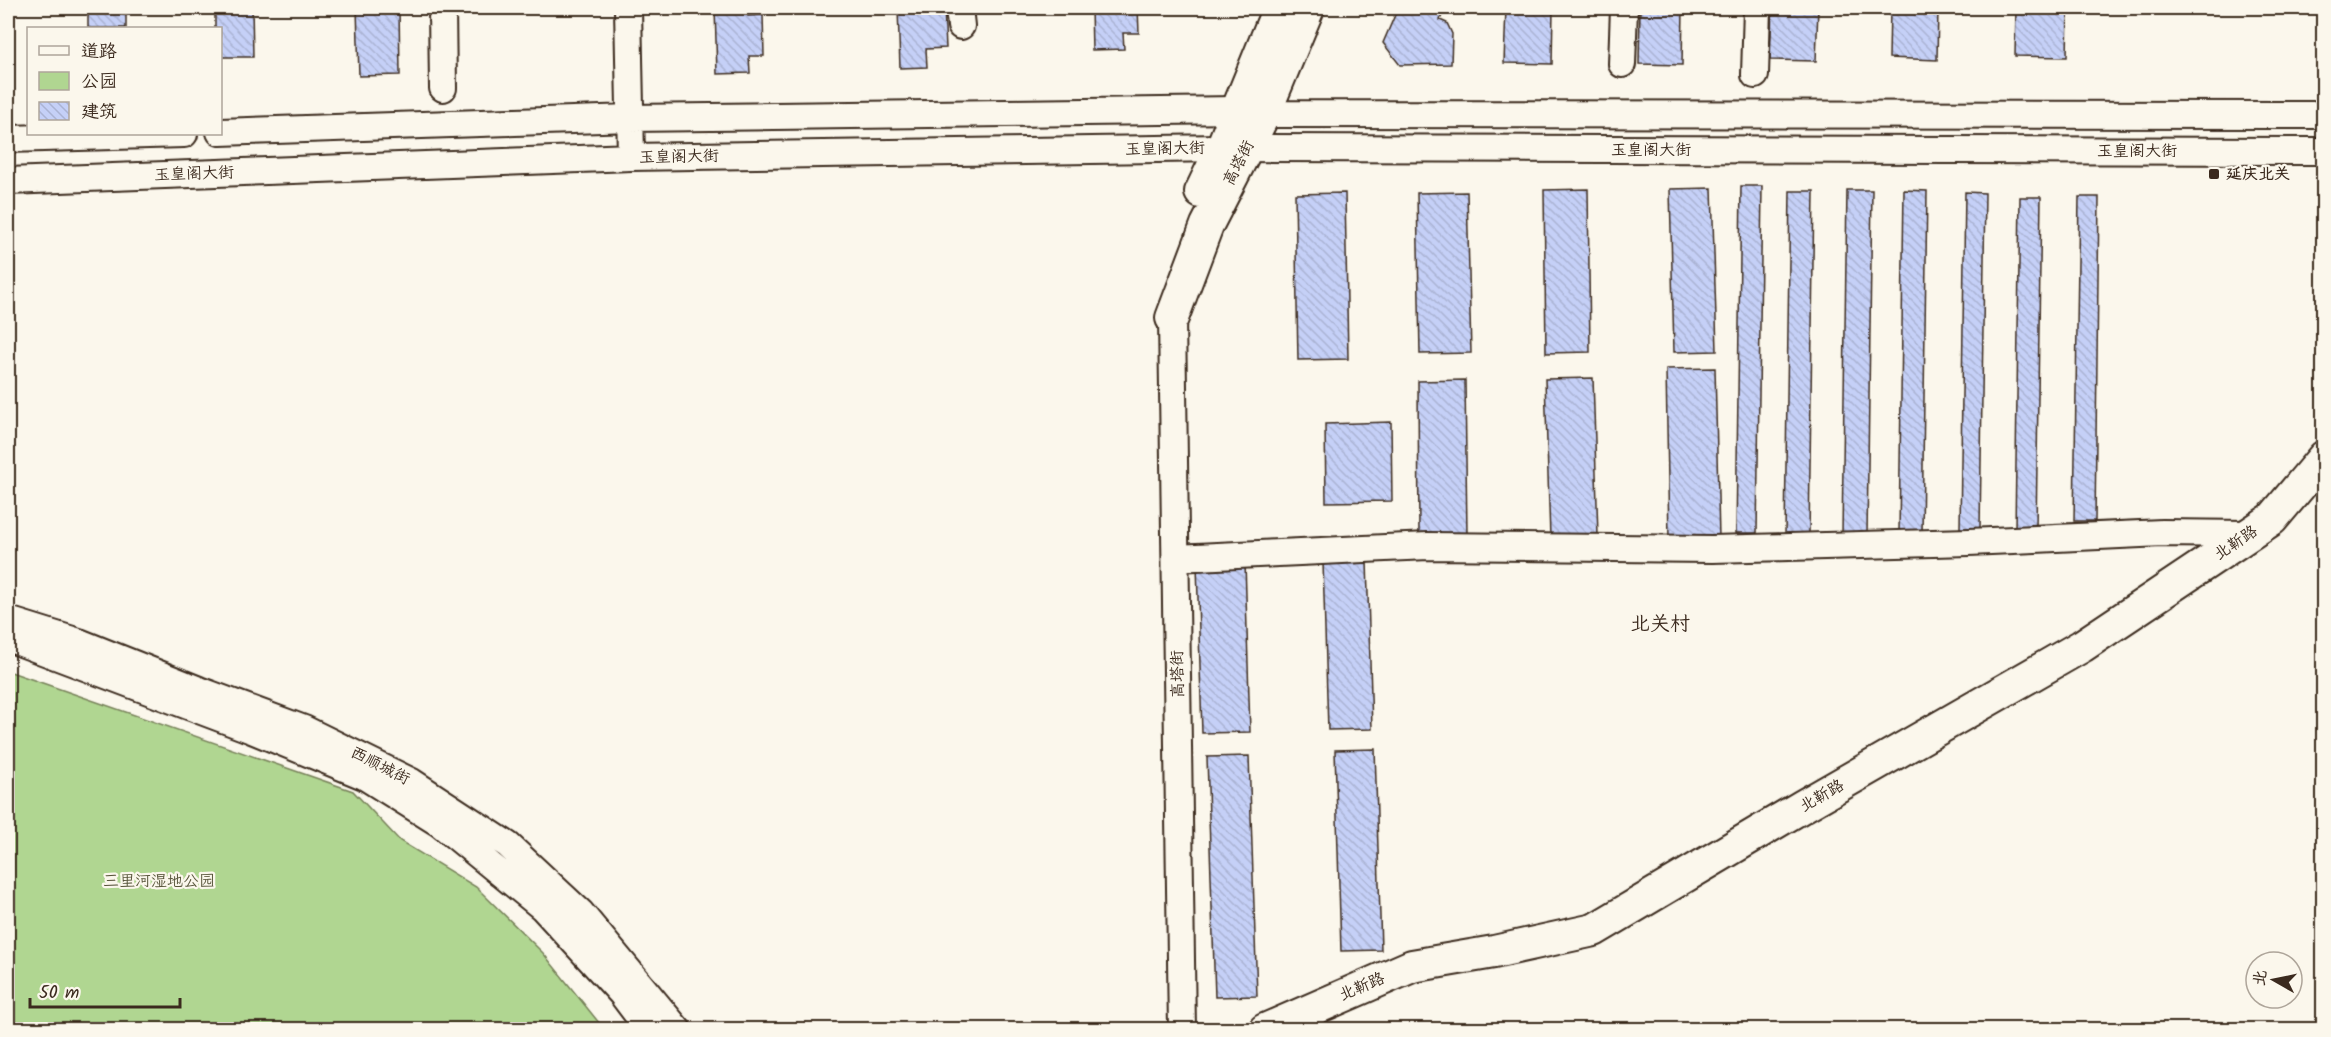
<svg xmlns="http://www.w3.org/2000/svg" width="2331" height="1037" viewBox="0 0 2331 1037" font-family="Kalam,'LXGW WenKai TC',sans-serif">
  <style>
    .park { fill: #b0d691; stroke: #768058; stroke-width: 1.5 }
    .building { fill: url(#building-back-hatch); stroke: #3b2a1e; stroke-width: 1.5 }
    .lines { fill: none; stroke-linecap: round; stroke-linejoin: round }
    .minor-casing { stroke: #3b2a1e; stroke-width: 30 }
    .major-casing { stroke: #3b2a1e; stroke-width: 36 }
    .minor { stroke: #fbf7ec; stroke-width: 26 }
    .major { stroke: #fbf7ec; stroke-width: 32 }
    .poi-dot { fill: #3b2a1e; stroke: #fbf7ec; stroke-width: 2 }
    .labels { text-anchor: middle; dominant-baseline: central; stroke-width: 4.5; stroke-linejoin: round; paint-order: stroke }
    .street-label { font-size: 16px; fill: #3b2a1e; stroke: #fbf7ec }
    .poi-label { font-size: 16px; font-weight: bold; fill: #3b2a1e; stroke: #fbf7ec; text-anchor: start }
    .park-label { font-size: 16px; fill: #58553b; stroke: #fbf7ec }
    .quarter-label { font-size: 20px; fill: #3b2a1e; stroke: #fbf7ec }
  </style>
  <defs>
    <pattern id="building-back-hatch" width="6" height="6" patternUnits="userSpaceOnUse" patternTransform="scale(1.5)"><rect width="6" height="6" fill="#c5d0f7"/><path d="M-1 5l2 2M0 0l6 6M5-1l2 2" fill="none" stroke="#aab3d3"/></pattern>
  </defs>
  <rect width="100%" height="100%" fill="#fbf7ec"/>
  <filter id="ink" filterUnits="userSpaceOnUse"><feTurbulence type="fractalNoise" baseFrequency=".0167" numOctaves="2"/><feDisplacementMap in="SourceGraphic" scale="12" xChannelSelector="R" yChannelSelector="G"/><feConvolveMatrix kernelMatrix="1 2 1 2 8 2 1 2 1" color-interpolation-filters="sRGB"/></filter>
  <g filter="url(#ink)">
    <path class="park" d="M8,671L353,791L400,841L476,887L543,953L604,1029H8Z"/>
    <path class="building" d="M88,8H126V28H88Z
      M215,8H252L253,57H220V28H215Z
      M357,8H399L400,75L359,76Z
      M715,8H748V16L763,15L764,56H749L750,73L717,74Z
      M898,8H944L946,48L926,49L927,67L900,68Z
      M1091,8H1138L1139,33H1123L1124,49L1092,50Z
      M1398,8H1445L1440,20L1447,23L1452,34L1451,64L1400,65L1383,43Z
      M1506,8H1553L1552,64L1504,63Z
      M1640,8H1683L1682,65L1639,64Z
      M1772,8H1818L1816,61L1770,60Z
      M1890,8H1938L1937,60L1889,58Z
      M2016,8H2068L2067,57L2015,56Z
      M1741,186H1762L1757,533H1736Z
      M1712,188L1717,351L1674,352L1670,189Z
      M1588,189L1590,352L1546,353L1544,190Z
      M1847,190H1872L1867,535H1842Z
      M1904,190L1927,191L1922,534H1899Z
      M1790,191H1814L1809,535H1785Z
      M1467,192L1471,353L1420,354L1417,193Z
      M1965,192L1985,193L1980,529H1960Z
      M1345,193L1348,359L1298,360L1295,194Z
      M2020,197H2041L2036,529H2015Z
      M2079,197H2099L2095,521H2074Z
      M1715,368L1719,539L1669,540L1666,369Z
      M1593,378L1598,536L1550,538L1545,379Z
      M1465,380L1467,536H1419L1418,381Z
      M1391,422L1392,501L1326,502L1325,424Z
      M1367,561L1372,729L1328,730L1323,562Z
      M1245,562L1250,732L1202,733L1197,564Z
      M1375,749L1381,950L1341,951L1335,750Z
      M1249,756L1257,996L1215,997L1207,757Z"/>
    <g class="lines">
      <g class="minor-casing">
        <path id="minor" d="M442,8L443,88
          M628,8L631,157
          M959,8L961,26
          M1622,64L1624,8
          M1755,75L1757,8
          M220,132L630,118L1237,110L1264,114L2324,115
          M8,139L184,134
          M8,181L631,157L1222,148L2324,151
          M1172,318L1182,1030
          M1176,558L1428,546L1712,549L1969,542L2162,533L2249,534
          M8,620L79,642L199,690L304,729L412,782L508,845L581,913L678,1030
          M8,638L252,730L364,776L439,823L543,908L621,993L649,1030"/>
      </g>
      <g class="major-casing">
        <path id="major" d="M1201,192L1222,148L1279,8
          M1172,318L1207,225L1264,114L1308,8
          M1265,1030L1412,966L1494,952L1594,930L1803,806L2082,646L2272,519L2324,457"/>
      </g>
      <use href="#minor" class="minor"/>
      <use href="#major" class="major"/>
    </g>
  </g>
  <rect class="poi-dot" x="2208" y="168" width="12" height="12" rx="3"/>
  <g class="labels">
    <g class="street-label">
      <text transform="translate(1165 149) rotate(-1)">玉皇阁大街</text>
      <text x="1651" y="150">玉皇阁大街</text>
      <text x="2137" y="151">玉皇阁大街</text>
      <text transform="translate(679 157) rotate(-1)">玉皇阁大街</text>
      <text transform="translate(1239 163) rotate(-63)">高塔街</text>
      <text transform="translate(194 174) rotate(-2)">玉皇阁大街</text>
      <text transform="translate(2236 543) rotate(-34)">北靳路</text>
      <text transform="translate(1178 674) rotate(-91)">高塔街</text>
      <text transform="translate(380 766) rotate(27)">西顺城街</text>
      <text transform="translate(1822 796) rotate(-30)">北靳路</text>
      <text transform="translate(1362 987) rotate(-23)">北靳路</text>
    </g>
    <g class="poi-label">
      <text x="2226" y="174">延庆北关</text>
    </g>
    <g class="park-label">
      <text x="159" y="881">三里河湿地公园</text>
    </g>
    <g class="quarter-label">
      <text x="1660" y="625">北关村</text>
    </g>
  </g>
  <rect width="2331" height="1037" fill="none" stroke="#fbf7ec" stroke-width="30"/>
  <rect x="15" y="15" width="2301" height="1007" fill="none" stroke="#3b2a1e" stroke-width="2" filter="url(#ink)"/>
  <rect x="27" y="27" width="195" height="108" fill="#fbf7ec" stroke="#aea59a" stroke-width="1.5"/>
  <rect x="39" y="46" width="30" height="9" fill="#fbf7ec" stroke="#aea59a" stroke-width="1.5"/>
  <text x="81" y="57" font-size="18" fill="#3b2a1e">道路</text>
  <rect x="39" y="72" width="30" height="18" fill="#b0d691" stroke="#aea59a" stroke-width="1.5"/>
  <text x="81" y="87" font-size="18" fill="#3b2a1e">公园</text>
  <rect x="39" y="102" width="30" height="18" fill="url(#building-back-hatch)" stroke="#aea59a" stroke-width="1.5"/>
  <text x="81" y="117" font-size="18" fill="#3b2a1e">建筑</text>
  <g transform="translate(2274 980) rotate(279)"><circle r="28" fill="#fbf7ec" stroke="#aea59a" stroke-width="1.5"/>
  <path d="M0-4.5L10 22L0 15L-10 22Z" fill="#3b2a1e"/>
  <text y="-9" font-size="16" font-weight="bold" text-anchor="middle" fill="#3b2a1e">北</text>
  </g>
  <path d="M30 998v9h150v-9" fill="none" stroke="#3b2a1e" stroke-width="3"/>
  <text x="39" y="998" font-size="18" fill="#3b2a1e" stroke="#fbf7ec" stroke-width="4.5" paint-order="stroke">50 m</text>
</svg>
